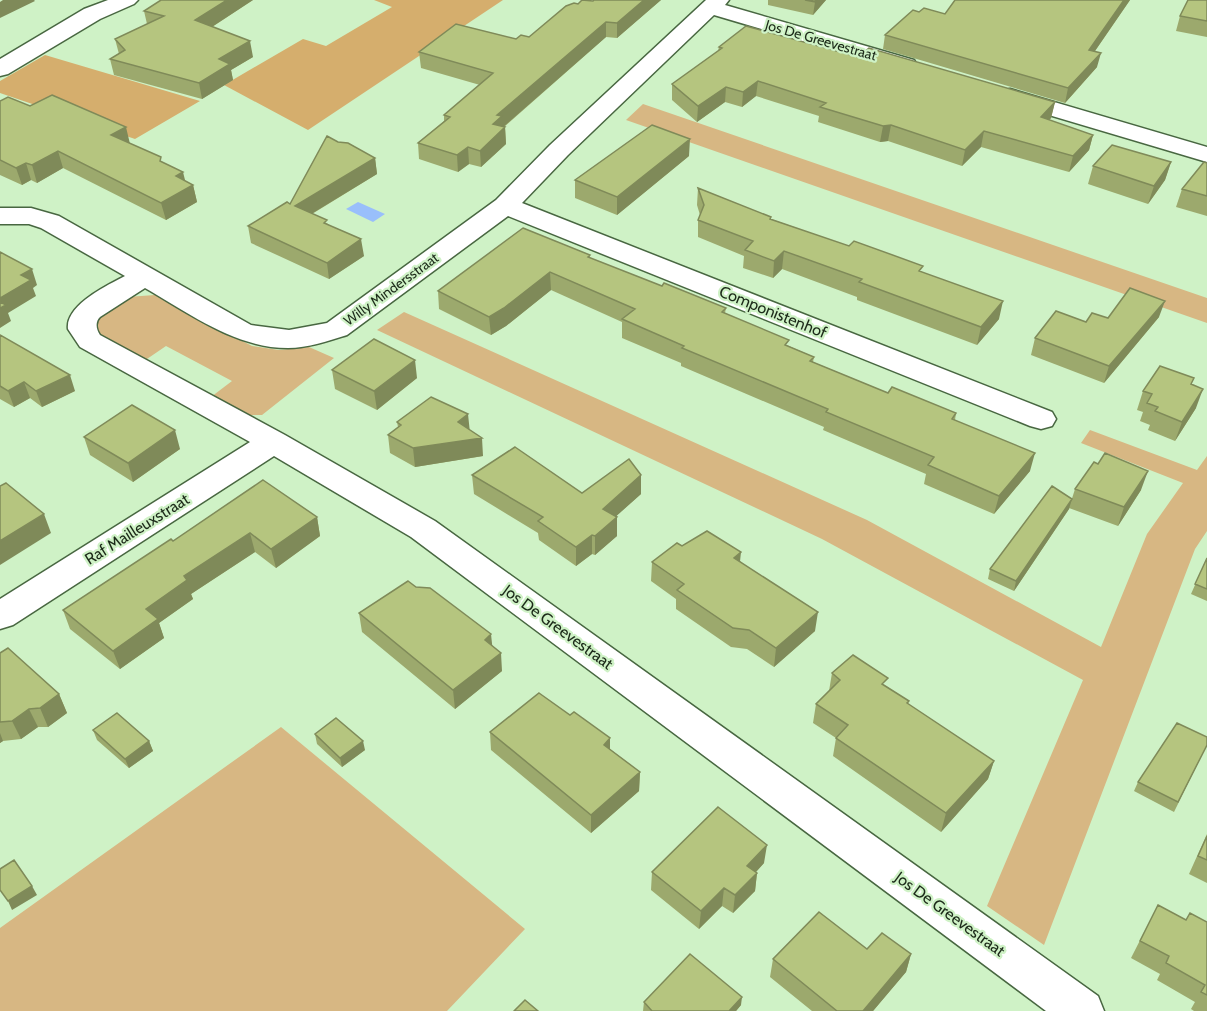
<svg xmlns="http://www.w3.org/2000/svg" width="1207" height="1011" viewBox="0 0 1207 1011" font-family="Cabin,sans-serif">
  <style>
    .green { fill: #d7b783 }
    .forest { fill: #d5ae6d }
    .water { fill: #99bffb }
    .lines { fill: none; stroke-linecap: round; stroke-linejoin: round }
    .minor-casing { stroke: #486741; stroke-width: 3 }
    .minor { fill: #fff; fill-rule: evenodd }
    .wall { fill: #9ca96d }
    .shaded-wall { fill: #7f8a59 }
    .building { fill: #b5c57f; stroke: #7f8a59; stroke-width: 1.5 }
    .labels { text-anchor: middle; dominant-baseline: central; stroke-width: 4.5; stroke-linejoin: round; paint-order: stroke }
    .far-street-label { font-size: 14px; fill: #1c2a19; stroke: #cff2c6 }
    .street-label { font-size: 16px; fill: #1c2a19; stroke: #cff2c6 }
  </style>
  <rect width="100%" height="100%" fill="#cff2c6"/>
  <path class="green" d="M643,104L1207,298V323L626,120Z
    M155,295L252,346L279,350L309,347L334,358L262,415H249L211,397L232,381L166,346L144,361L98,334L92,322L127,297Z
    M404,312L867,520L1101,647L1147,534L1183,483L1081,443L1090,430L1197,470L1207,456V531L1195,549L1044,945L987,906L1083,680L822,539L377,330Z
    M281,727L525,929L447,1011H0V928Z"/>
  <path class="forest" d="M374,0H503L308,130L224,85L303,39L326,46L392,7Z
    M45,55L200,101L135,139L0,93V81Z"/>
  <path class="water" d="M358,202L385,214L373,222L346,209Z"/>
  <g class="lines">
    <g class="minor-casing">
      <path id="minor" d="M108,0H138L134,4L100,19L8,74L0,76V59L84,9Z
        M706,0H729L725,5L914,60L917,65L914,70L906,72L714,15L568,155L522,203L1052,412L1056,419L1052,426L1041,429L1030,426L508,216L347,335C328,341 308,348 288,348C235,348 189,313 145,288L100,317C95,322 96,329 100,335L285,435L435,521L1098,996L1104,1011H1046L411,537L274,456L13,625L0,629V599L250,442L80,347L68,329C65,305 108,285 125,276L41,228L29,224H0V208H31L59,216L251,325L289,330L327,323L496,200L550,145Z
        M1010,89L1207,147V162L1002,101L998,96L1002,91Z"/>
    </g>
    <use href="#minor" class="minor"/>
  </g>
  <path class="wall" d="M253,0L212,27L253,57L231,70L233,80L202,99L114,75L110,59L119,54L115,39L147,24L144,11Z
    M661,0L617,38L606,37L504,127H505L506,144L481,167L469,164L458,172L419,159L418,143L444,121V115L480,85L421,68L419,52L529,37L578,4L593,1Z
    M768,0H826L813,15L768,5Z
    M955,0H1130L1095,51L1097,67L1065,103L883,49L885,35L919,12L945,14Z
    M1207,0V37L1176,31L1180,16Z
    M719,47L858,57L1055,102L1051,118L1049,120L1093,135L1089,150L1069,172L981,147L962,166L888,141L880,142L818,122L819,116L756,96L742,107L725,102L697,122L672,100V84L718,51Z
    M0,101L30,106L130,144L162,162L185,181L193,185L197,202L166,220L63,168L37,183L31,180L22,185L0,175Z
    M338,142L375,158L377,174L312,214L328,224L364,256L329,279L251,243L248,226L290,204Z
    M689,156L617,215L575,198V180Z
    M1171,162L1165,180L1148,204L1088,184L1093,166Z
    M1207,163V216L1176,207L1182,189Z
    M698,188L771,217V219L922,272L999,319L977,345L857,300V297L782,269L773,278L743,268L744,256L698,237V220L700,215L697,205Z
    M590,255V258L662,286L726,308L725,313L789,346L814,357L813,362L888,393L956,413L955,420L1030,471L994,514L924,484L926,474L823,430L824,427L681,366V363L622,338V322L551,290L506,326L491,335L439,309L438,291Z
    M1159,317L1104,383L1031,355L1035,338L1086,322L1108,318Z
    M0,335L75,391L42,407L30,398L14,407L0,399Z
    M332,370L417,378L377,410L335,389Z
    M1194,378L1191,384L1196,408L1175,441L1148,430L1150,425L1140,421L1143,412L1137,410L1143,391Z
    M397,422L469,429L483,456L415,467L390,453L388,435L398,427Z
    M84,437L180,449L133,482L90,455Z
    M472,475L582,493L641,475V494L616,516L617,517V536L595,555L592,554L576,566L539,540L538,533L474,494Z
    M1075,489L1141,490L1118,526L1069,508Z
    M1072,499L1069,509L1014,591L988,579L990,569Z
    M317,517L320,536L276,568L255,552L191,594L193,599L159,623L164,638L120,669L70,629L63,610L173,541Z
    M682,546L740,561L815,631L774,667L747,649L731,647L676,609V599L651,581L652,562Z
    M1207,558V601L1191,594Z
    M359,613L502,671L455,709L362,632Z
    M0,653L59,694L67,713L48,727H38L21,739L3,741L0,743Z
    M832,673L886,686L909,701L908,704L994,761L988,779L941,832L833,756L836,738L813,723L816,704L829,691Z
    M570,715L610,738V749L640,772L639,791L591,833L491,750L490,732Z
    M93,730L149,741L153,751L129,768L97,740Z
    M315,734L365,750L342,767L317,744Z
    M1207,745L1174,812L1134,791L1138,782Z
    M1207,834V883L1189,874Z
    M764,863L756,872L757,873L755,891L733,913L722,906L699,929L651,890L652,872Z
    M1158,905L1186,920L1207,922V1011H1194L1191,1009L1195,1002L1157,980L1160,974L1131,958Z
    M867,949L911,954L906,972L873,1011H812L770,977L773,959Z
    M644,1002L741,1005L736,1011H643Z"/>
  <path class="shaded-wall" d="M3,0H34L35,1L0,18V2Z
    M227,0H253L198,36L195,20Z
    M644,0H661L617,38V23Z
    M816,0H826L813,15L815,2Z
    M1124,0H1130L1086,64L1089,50Z
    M606,22V37L502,128L505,127L506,144L481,167L480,151L497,115Z
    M250,41L253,57L231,70L233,80L202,99L199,83L219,59Z
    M1101,53L1097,67L1065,103L1068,88Z
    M758,81L756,96L742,107L743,92Z
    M726,87L725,102L697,122L698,106Z
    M1055,102L1051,118L1037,133L1041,117Z
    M891,125L888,141L880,142L883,126Z
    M126,127L130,144L111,135Z
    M984,131L981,147L962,166L965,150Z
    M1093,135L1089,150L1069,172L1073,156Z
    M690,139L689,156L617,215V197Z
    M468,147L469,164L458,172L457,155Z
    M58,151L63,168L37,183L32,165Z
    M375,158L377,174L298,222L295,206Z
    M1171,162L1165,180L1148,204L1154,186Z
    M26,163L31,180L22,185L16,168Z
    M183,172L187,188L193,185L197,202L166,220L161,203L176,176Z
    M361,239L364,256L329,279L327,263Z
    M784,251L782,269L773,278L774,261Z
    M32,269L37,285L33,288L36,296L8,313L11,321L0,328V298L21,275Z
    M550,272L551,290L506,326L491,335L489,317Z
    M1003,301L999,319L977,345L981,327Z
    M1165,301L1159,317L1104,383L1109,366Z
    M415,360L417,378L377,410L374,391Z
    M70,375L75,391L42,407L36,391Z
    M24,382L30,398L14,407L8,391Z
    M1203,389L1196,408L1175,441L1182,422Z
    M468,414L470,433L458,422Z
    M175,430L180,449L133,482L128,463Z
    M482,438L483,456L415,467L413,448Z
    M1035,453L1030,471L994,514L999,496Z
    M1148,471L1141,490L1118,526L1124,507Z
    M641,475V494L603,528V509Z
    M1072,499L1069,509L1014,591L1016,581Z
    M44,514L51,533L0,565V541Z
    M317,517L320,536L276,568L271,549Z
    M617,517V536L595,555V536Z
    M250,533L255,552L191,594L193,599L159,623L164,638L120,669L113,651L146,609L184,576Z
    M592,535V554L576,566V547Z
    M741,552L739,571L734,558Z
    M818,612L815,631L774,667L776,648Z
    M491,634L493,653L485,640Z
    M501,653L502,671L455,709L453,690Z
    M59,694L67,713L48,727L40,708Z
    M29,709L38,727L21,739L12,721Z
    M0,733L3,741L0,743Z
    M610,738V757L604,745Z
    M149,741L153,751L129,768L125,759Z
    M363,741L365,750L342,767L340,758Z
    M994,761L988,779L941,832L946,813Z
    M640,772L639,791L591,833V815Z
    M767,845L764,863L745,884L747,866Z
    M757,873L755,891L733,913L735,895Z
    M32,886L37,895L12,910L8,901Z
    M724,888L722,906L699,929L701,911Z
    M911,954L906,972L873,1011H863Z
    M742,997L741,1005L736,1011H729Z"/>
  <path class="building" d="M161,0H227L195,20L250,41L219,59L230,64L199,83L110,59L125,50L115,39L164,16L144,11Z
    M582,0L593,1L594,0H644L617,23L606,22L497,115L502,116L493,124L505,127L480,151L468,147L457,155L418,143L450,117L444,115L493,73L419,52L456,24L516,39L521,35L529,37L566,6L574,3L578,4Z
    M805,0H816L815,2Z
    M955,0H1124L1089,50L1101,53L1068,88L885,35L913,10L919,12L924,8L945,14Z
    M1188,0H1207V21L1180,16Z
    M746,26L858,57L869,48L1055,102L1041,117L1093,135L1073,156L984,131L965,150L891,125L883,126L820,107L826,103L758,81L743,92L726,87L698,106L672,84L722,48L719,47Z
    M52,95L126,127L111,135L161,157L160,161L183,172L176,176L193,185L161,203L58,151L32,165L26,163L16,168L0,160V101L8,97L30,106Z
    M652,125L690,139L617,197L575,180Z
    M327,136L338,142L348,143L375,158L295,206L327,220L324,223L361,239L327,263L248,226L287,202L290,204Z
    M1112,145L1171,162L1154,186L1093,166Z
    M1204,162L1207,163V196L1182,189Z
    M698,188L771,217L770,219L849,246L854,241L923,266L919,271L1003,301L981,327L859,282L862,279L784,251L774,261L745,250L753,241L698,220L704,205Z
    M523,228L590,255L588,257L662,286L664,283L726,308L722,312L789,340L785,345L814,357L810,361L888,393L892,387L956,413L952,419L1035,453L999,496L928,465L934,457L826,412L828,409L682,348L684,346L622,319L635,309L550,272L504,308L489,317L438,291Z
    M0,252L32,269L21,275L31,280L0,298Z
    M1130,288L1165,301L1109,366L1035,338L1056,311L1086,322L1092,313L1108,318Z
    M0,302L6,305L0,308Z
    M0,335L70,375L36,391L24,382L8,391L0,386Z
    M374,339L415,360L374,391L332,370Z
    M1160,366L1194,378L1191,384L1203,389L1182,422L1155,411L1158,407L1147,403L1152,394L1143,391Z
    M431,397L468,414L458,422L482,438L413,448L388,435L401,425L397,422Z
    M132,405L175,430L128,463L84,437Z
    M515,447L582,493L629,459L641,475L603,509L617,517L595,536L592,535L576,547L538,521L543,517L472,475Z
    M1105,453L1148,471L1124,507L1075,489L1094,462L1098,464Z
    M263,480L317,517L271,549L250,533L184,576L187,580L146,609L158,619L113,651L63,610L171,539L173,541Z
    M6,483L44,514L0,541V486Z
    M1052,486L1072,499L1016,581L990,569Z
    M707,531L741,552L734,558L818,612L776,648L749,630L733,628L677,590L684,584L652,562L677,543L682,546Z
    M1207,558V589L1195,584Z
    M408,581L416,587L430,588L491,634L485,640L501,653L453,690L359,613Z
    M8,648L59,694L40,708L29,709L12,721L0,722V653Z
    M853,655L888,678L882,684L909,701L907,703L994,761L946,813L836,738L848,725L816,704L840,680L832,673Z
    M539,693L570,715L574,712L610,738L604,745L640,772L591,815L490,732Z
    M117,713L149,741L125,759L93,730Z
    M336,718L363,741L340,758L315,734Z
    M1177,723L1207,737V745L1178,802L1138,782Z
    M718,807L767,845L747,866L757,873L735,895L724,888L701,911L652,872Z
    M1207,836V860L1198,856Z
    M14,860L32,886L8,901L0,890V869Z
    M1158,905L1186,920L1190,913L1207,922V995L1201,992L1205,985L1166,963L1169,956L1140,941Z
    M819,912L867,949L882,933L911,954L863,1011H837L773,959Z
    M690,954L742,997L729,1011H652L644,1002Z
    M525,1000L538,1011H514Z"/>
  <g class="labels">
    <g class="far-street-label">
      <text transform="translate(821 40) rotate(16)">Jos De Greevestraat</text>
      <text transform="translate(391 289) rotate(-36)">Willy Mindersstraat</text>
    </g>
    <g class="street-label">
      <text transform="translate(773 312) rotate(22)">Componistenhof</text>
      <text transform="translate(137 529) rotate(-32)">Raf Mailleuxstraat</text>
      <text transform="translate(558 627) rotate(36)">Jos De Greevestraat</text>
      <text transform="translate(950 914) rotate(36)">Jos De Greevestraat</text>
    </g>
  </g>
</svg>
